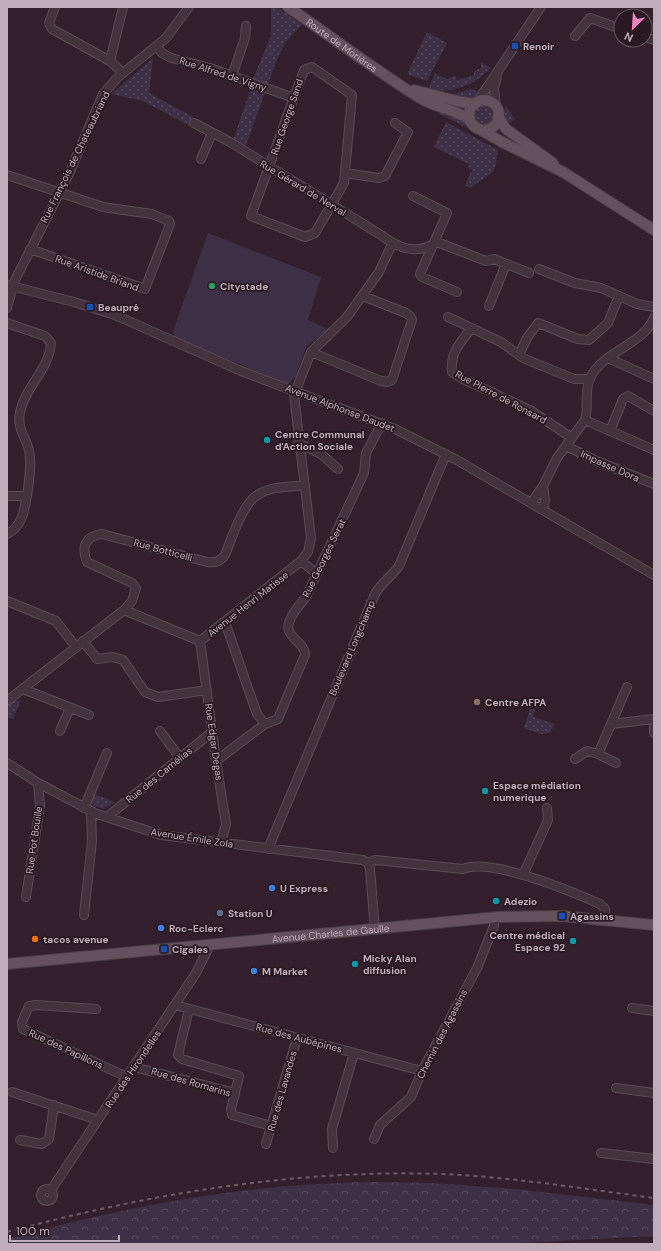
<svg xmlns="http://www.w3.org/2000/svg" width="661" height="1251" viewBox="0 0 661 1251" font-family="'DM Sans',sans-serif">
  <style>
    .grass { fill: url(#grass-dots) }
    .forest { fill: url(#forest-crowns) }
    .park { fill: #3e3046 }
    .lines { fill: none; stroke-linecap: round; stroke-linejoin: round }
    .minor-casing { stroke: #5c4b55; stroke-width: 10 }
    .major-casing { stroke: #4d3d46; stroke-width: 12 }
    .minor { stroke: #44333d; stroke-width: 8 }
    .major { stroke: #64515d; stroke-width: 10 }
    .rail { stroke: #705b67; stroke-width: 2; stroke-dasharray: 4 4; stroke-linecap: butt }
    .transit-dot { fill: #1a4fb4; stroke: #281922; stroke-width: 1.5 }
    .leisure-dot { fill: #2e9e5b; stroke: #281922; stroke-width: 1.5 }
    .culture-dot { fill: #0f9aa8; stroke: #281922; stroke-width: 1.5 }
    .education-dot { fill: #8d6e63; stroke: #281922; stroke-width: 1.5 }
    .shop-dot { fill: #3f7fe0; stroke: #281922; stroke-width: 1.5 }
    .service-dot { fill: #5c6f8a; stroke: #281922; stroke-width: 1.5 }
    .food-dot { fill: #e8710a; stroke: #281922; stroke-width: 1.5 }
    .labels { text-anchor: middle; dominant-baseline: central; stroke-width: 3.5; stroke-linejoin: round; paint-order: stroke }
    .street-label { font-size: 10px; fill: #c1adb9; stroke: #281922 }
    .poi-label { font-size: 10px; font-weight: bold; fill: #c1adb9; stroke: #281922; text-anchor: start }
  </style>
  <defs>
    <pattern id="grass-dots" width="8" height="8" patternUnits="userSpaceOnUse"><rect width="8" height="8" fill="#3e3046"/><path d="M2 2h.1M6 6h.1" fill="none" stroke="#584b5f" stroke-width="1.8" stroke-linecap="round"/></pattern>
    <pattern id="forest-crowns" width="20" height="18" patternUnits="userSpaceOnUse"><rect width="20" height="18" fill="#3e3046"/><path d="M2 6a3 3 0 1 1 6 0M12 15a3 3 0 1 1 6 0" fill="none" stroke="#584b5f"/></pattern>
  </defs>
  <rect width="100%" height="100%" fill="#33202c"/>
  <path class="grass" d="M271,7H277L302,25C282,41 276,62 268,85L253,79L271,36Z
    M427,32L447,43L427,81L407,74Z
    M153,58L149,93L193,117L190,126L143,101L111,94Z
    M481,62L491,68C474,86 452,93 428,90L435,73L447,79L455,76L457,80L474,75V71L481,68Z
    M251,88L265,93L245,148L233,140Z
    M472,89L478,92L477,95C469,101 461,98 451,97L453,94Z
    M473 115a10 10 0 1 1 20 0a10 10 0 1 1-20 0Z
    M506,106L515,119L507,125C503,119 503,113 506,106Z
    M441,112L455,115L462,119L469,129L440,114Z
    M446,122L498,150L496,165L493,172L470,188L465,185L472,170L468,168L469,164L434,147Z
    M21,700L13,719L7,717V707L12,702Z
    M530,709L535,710L533,717L555,724L550,733L541,734L524,728Z
    M94,794L113,801L114,803L103,809L90,804Z"/>
  <path class="forest" d="M369,1182L433,1183L515,1189L654,1205V1236L503,1244H7V1239C125,1206 246,1184 369,1182Z"/>
  <path class="park" d="M208,233L321,277L308,320L326,328L327,331L306,347L296,376L289,384L175,338L173,331Z"/>
  <g class="lines">
    <g class="minor-casing">
      <path id="minor" d="M55,7L49,23L52,29L110,61L123,73
        M575,36L590,18L621,29
        M645,37L654,40
        M156,46L162,53L171,58L210,68L294,98
        M110,61L123,7
        M312,67L352,95L344,183L315,233L305,237L251,216L304,70Z
        M232,76L245,38L246,26
        M477,102L541,7
        M496,107L494,89L497,76
        M194,123L230,142L381,235C399,249 417,255 437,242L486,261L494,259L529,273
        M201,159L212,133
        M345,173L379,178L385,176L408,132L395,123
        M7,175L103,207L152,214L169,221L170,224L145,289L30,249
        M413,196L447,213L420,274L422,277L457,292
        M539,269L575,283L601,288L637,304L654,307
        M7,285L74,302L115,315L241,371L395,429L457,460L654,575
        M489,306L506,264
        M7,308L14,282L69,174L103,94L117,78L166,38L189,7
        M448,317L501,342L523,358L574,379H590
        M7,323L45,336L51,343C49,370 25,387 20,412C17,430 25,435 29,450C32,465 29,481 27,496H7
        M472,328C460,342 450,353 452,372L463,379L530,410L572,438
        M311,352L381,381L387,382L392,380L412,320L410,316L406,313L363,296
        M519,355L527,338L538,323L578,339L589,340L608,323L619,296
        M608,358L654,379
        M585,420L654,450
        M610,431L623,399L628,396L654,411
        M298,443L321,454L338,469
        M566,446L599,462L654,484
        M531,503L543,486L557,458L585,420C589,407 584,391 590,378C604,350 643,345 654,318
        M543,510L545,500L543,486
        M7,534C22,527 24,511 27,496
        M301,561L317,574
        M7,601L56,621L76,647
        M124,610L132,601L136,588L132,583L87,562C81,547 85,536 102,534L207,562C216,563 219,562 225,555C232,538 243,502 259,494C272,486 290,487 305,485
        M225,622L257,714L265,724
        M83,641L97,659L113,657L123,660L145,692L158,697L207,690
        M200,641L216,761L226,824L221,843
        M23,689L89,715
        M7,701L124,610L200,641L301,561L308,552L311,538L294,395L311,352L347,317L379,272L392,244
        M611,724L627,687
        M654,727V733
        M60,731L70,708
        M160,731L180,758
        M598,754L611,724L654,719
        M575,759L587,751L598,754L616,763
        M216,761L265,724L278,719L305,655C305,644 293,641 289,631C285,621 300,604 306,597L364,473L366,453L382,423
        M7,763L38,783L97,814L161,835L363,860L368,863L370,869L375,930
        M84,808L107,753
        M107,817L212,732
        M268,849L375,594C381,583 391,577 399,566L446,454
        M368,863L375,860L463,869C490,857 573,892 600,904L605,909L606,919
        M523,875L548,820L547,808
        M26,897L40,806L38,783
        M84,915L92,841L91,811
        M175,1005L422,1071
        M632,1008L654,1011
        M96,1009L36,1005L29,1006L22,1022L23,1029L127,1077
        M189,1009L178,1055L182,1059L239,1076L235,1093
        M134,1067L235,1093L231,1109L232,1115L271,1126
        M616,1088L654,1093
        M12,1092L98,1120
        M374,1139L380,1125L411,1097L422,1071L477,968L494,926V918
        M20,1140L42,1144L49,1139L54,1105
        M266,1144L297,1038
        M333,1148L332,1129L354,1053
        M601,1153L654,1159
        M41 1195a6 6 0 1 1 12 0a6 6 0 1 1-12 0Z
        M51,1190L196,973L210,945"/>
    </g>
    <g class="major-casing">
      <g id="major">
        <path id="s1" d="M288,7C332,37 375,70 420,98C436,108 455,109 470,120"/>
        <path d="M414,90L461,102L475,104"/>
        <circle cx="484" cy="115" r="15"/>
        <path d="M498,117L506,129L553,163"/>
        <path d="M481,130L502,142L563,172L654,230"/>
        <path id="s2" d="M7,964L498,917L562,916L654,925"/>
      </g>
    </g>
    <use href="#minor" class="minor"/>
    <use href="#major" class="major"/>
    <path class="rail" d="M7,1232C149,1194 294,1169 442,1174C513,1177 584,1189 654,1198"/>
  </g>
  <g class="transit-dot">
    <rect x="511" y="42" width="8" height="8" rx="2"/>
    <rect x="86" y="303" width="8" height="8" rx="2"/>
    <rect x="558" y="912" width="8" height="8" rx="2"/>
    <rect x="160" y="945" width="8" height="8" rx="2"/>
  </g>
  <circle class="leisure-dot" cx="212" cy="286" r="4"/>
  <g class="culture-dot">
    <circle cx="267" cy="440" r="4"/>
    <circle cx="485" cy="791" r="4"/>
    <circle cx="496" cy="901" r="4"/>
    <circle cx="573" cy="941" r="4"/>
    <circle cx="355" cy="964" r="4"/>
  </g>
  <circle class="education-dot" cx="477" cy="702" r="4"/>
  <g class="shop-dot">
    <circle cx="272" cy="888" r="4"/>
    <circle cx="161" cy="928" r="4"/>
    <circle cx="254" cy="971" r="4"/>
  </g>
  <circle class="service-dot" cx="220" cy="913" r="4"/>
  <circle class="food-dot" cx="35" cy="939" r="4"/>
  <g class="labels">
    <g class="street-label">
      <text stroke="none"><textPath href="#s1" startOffset="66">Route de Morières</textPath></text>
      <text transform="translate(223 74) rotate(18)">Rue Alfred de Vigny</text>
      <text transform="translate(287 117) rotate(-71)">Rue George Sand</text>
      <text transform="translate(75 157) rotate(-64)">Rue François de Chateaubriand</text>
      <text transform="translate(303 188) rotate(31)">Rue Gérard de Nerval</text>
      <text transform="translate(97 273) rotate(20)">Rue Aristide Briand</text>
      <text transform="translate(501 397) rotate(28)">Rue Pierre de Ronsard</text>
      <text transform="translate(340 408) rotate(21)">Avenue Alphonse Daudet</text>
      <text transform="translate(610 466) rotate(24)">Impasse Dora</text>
      <text transform="translate(163 550) rotate(15)">Rue Botticelli</text>
      <text transform="translate(324 558) rotate(-64)">Rue Georges Serat</text>
      <text transform="translate(248 604) rotate(-38)">Avenue Henri Matisse</text>
      <text transform="translate(352 648) rotate(-67)">Boulevard Longchamp</text>
      <text transform="translate(214 742) rotate(82)">Rue Edgar Degas</text>
      <text transform="translate(159 775) rotate(-39)">Rue des Camélias</text>
      <text transform="translate(192 838) rotate(9)">Avenue Émile Zola</text>
      <text transform="translate(34 840) rotate(-82)">Rue Pot Bouille</text>
      <text stroke="none"><textPath href="#s2" startOffset="325">Avenue Charles de Gaulle</textPath></text>
      <text transform="translate(442 1034) rotate(-63)">Chemin des Agassins</text>
      <text transform="translate(299 1038) rotate(15)">Rue des Aubépines</text>
      <text transform="translate(66 1049) rotate(25)">Rue des Papillons</text>
      <text transform="translate(133 1069) rotate(-56)">Rue des Hirondelles</text>
      <text transform="translate(191 1082) rotate(16)">Rue des Romarins</text>
      <text transform="translate(282 1091) rotate(-74)">Rue des Lavandes</text>
    </g>
    <g class="poi-label">
      <text x="523" y="46">Renoir</text>
      <text x="220" y="286">Citystade</text>
      <text x="98" y="307">Beaupré</text>
      <text x="275" y="434">Centre Communal<tspan x="275" dy="12">d'Action Sociale</tspan></text>
      <text x="485" y="702">Centre AFPA</text>
      <text x="493" y="785">Espace médiation<tspan x="493" dy="12">numerique</tspan></text>
      <text x="280" y="888">U Express</text>
      <text x="504" y="901">Adezio</text>
      <text x="228" y="913">Station U</text>
      <text x="570" y="916">Agassins</text>
      <text x="169" y="928">Roc-Eclerc</text>
      <text x="565" y="935" text-anchor="end">Centre médical<tspan x="565" dy="12">Espace 92</tspan></text>
      <text x="43" y="939">tacos avenue</text>
      <text x="172" y="949">Cigales</text>
      <text x="363" y="958">Micky Alan<tspan x="363" dy="12">diffusion</tspan></text>
      <text x="262" y="971">M Market</text>
    </g>
  </g>
  <rect width="661" height="1251" fill="none" stroke="#c1adb9" stroke-width="16"/>
  <g transform="translate(633 28) rotate(205)"><circle r="19" fill="#281922" stroke="#65545e"/>
  <path d="M0-3L7 15L0 10L-7 15Z" fill="#ee85c2"/>
  <text y="-6" font-size="11" font-weight="bold" text-anchor="middle" fill="#c1adb9">N</text>
  </g>
  <path d="M10 1235v6h109v-6" fill="none" stroke="#c1adb9" stroke-width="2"/>
  <text x="16" y="1235" font-size="12" fill="#c1adb9" stroke="#281922" stroke-width="3" paint-order="stroke">100 m</text>
</svg>
